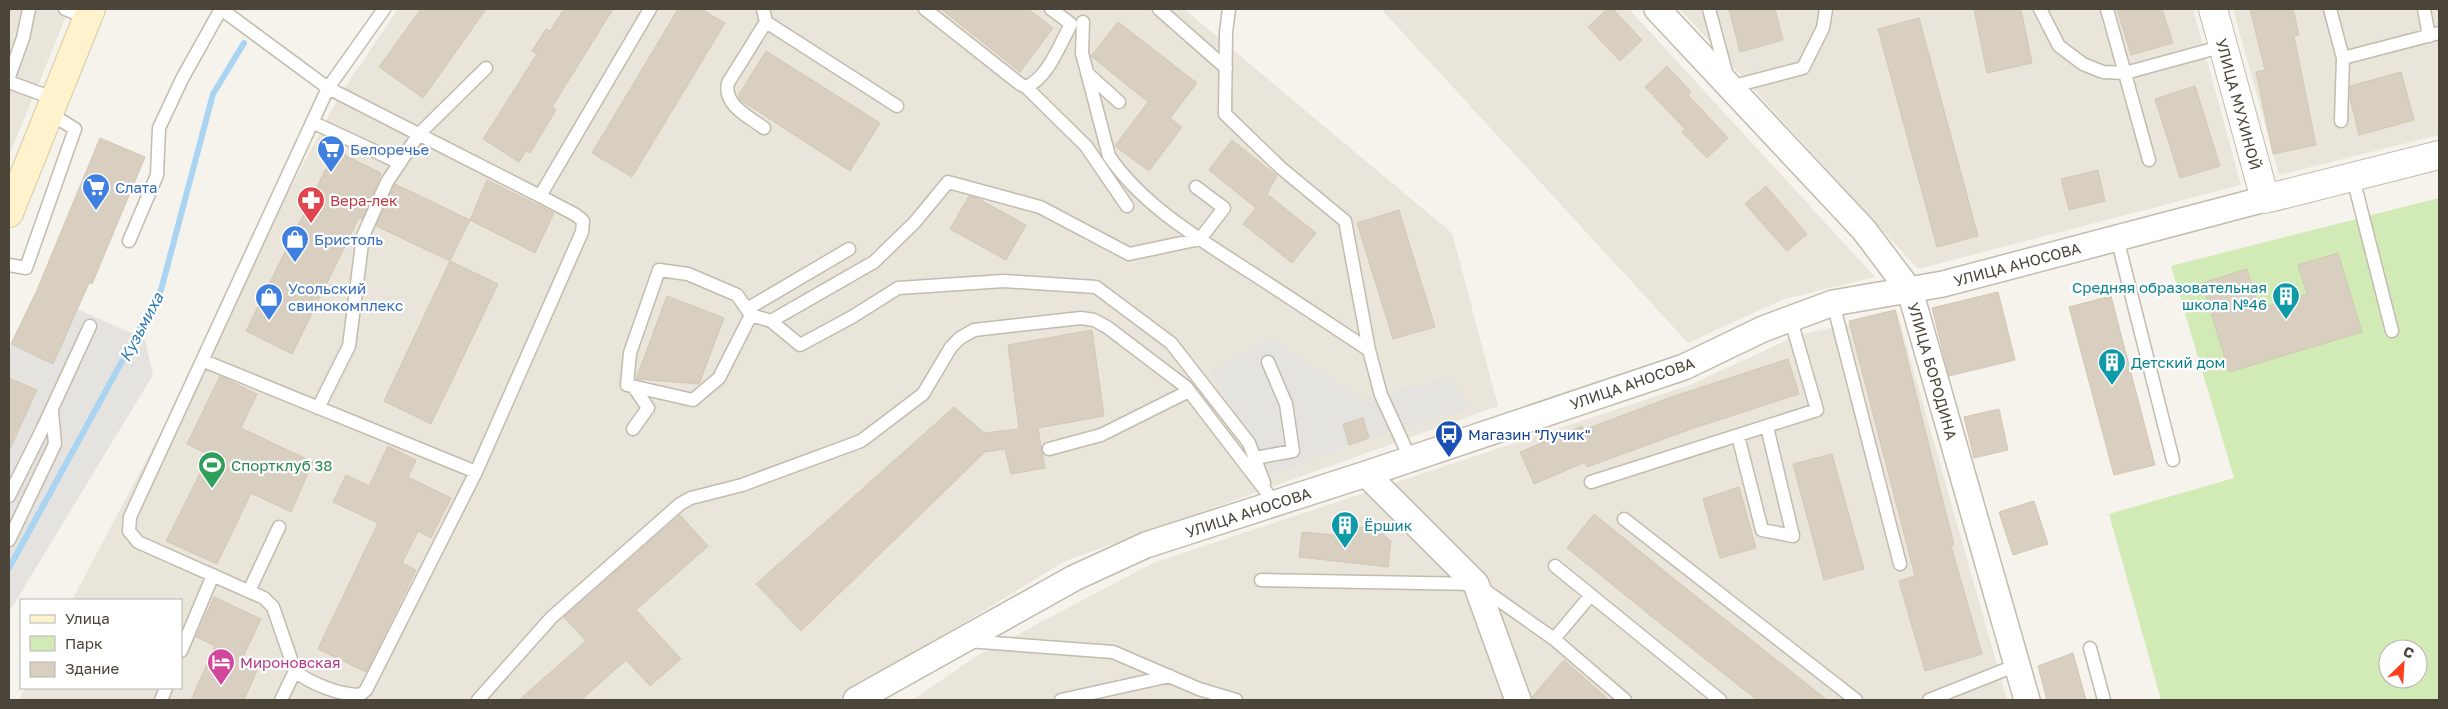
<svg xmlns="http://www.w3.org/2000/svg" width="2448" height="709" viewBox="0 0 2448 709" font-family="'Golos Text',sans-serif">
  <style>
    .residential { fill: #eae5da }
    .green { fill: #d2eab5; fill-rule: evenodd }
    .parking { fill: #e5e3e0 }
    .lines { fill: none; stroke-linecap: round; stroke-linejoin: round }
    .stream { stroke: #a9d4f2; stroke-width: 6 }
    .building { fill: #d8cfc1; stroke: #d3c7b4 }
    .service-casing { stroke: #c2bbae; stroke-width: 15 }
    .minor-casing { stroke: #c2bbae; stroke-width: 28 }
    .tertiary-casing { stroke: #c2bbae; stroke-width: 30 }
    .secondary-casing { stroke: #d6c79b; stroke-width: 30 }
    .service { stroke: #fff; stroke-width: 12 }
    .minor { stroke: #fff; stroke-width: 25 }
    .tertiary { stroke: #fff; stroke-width: 28 }
    .secondary { stroke: #fff3cd; stroke-width: 28 }
    .labels { text-anchor: middle; dominant-baseline: central; stroke-width: 4.5; stroke-linejoin: round; paint-order: stroke }
    .street-label { font-size: 15px; fill: #4b4439; stroke: #fff }
    .shop-label { font-size: 15px; fill: #366cbe; stroke: #fff; text-anchor: start }
    .health-label { font-size: 15px; fill: #be3a42; stroke: #fff; text-anchor: start }
    .culture-label { font-size: 15px; fill: #0d838f; stroke: #fff; text-anchor: start }
    .transit-label { font-size: 15px; fill: #164399; stroke: #fff; text-anchor: start }
    .leisure-label { font-size: 15px; fill: #27864d; stroke: #fff; text-anchor: start }
    .hotel-label { font-size: 15px; fill: #b23c85; stroke: #fff; text-anchor: start }
    .water-label { font-size: 16px; font-style: italic; fill: #2e7ab2; stroke: #fff }
  </style>
  <rect width="100%" height="100%" fill="#f6f3ec"/>
  <path class="residential" d="M9,9H69L9,156Z
    M398,9H1184L1452,233L1498,406L1065,561L838,700H19L25,688H181V600H72L341,93Z
    M1381,9H1629L1875,277L1784,299L1688,343Z
    M1680,9H2193L2241,185L1918,269Z
    M2233,9H2439V135L2279,175Z
    M1897,312L2007,700H912L975,657L1153,563L1690,385L1796,336Z"/>
  <path class="green" d="M2439,198V700H2161L2109,514L2234,478L2171,266ZM2388,649H2418V679H2388Z"/>
  <path class="parking" d="M77,309L145,339L153,375L9,612V451L37,391L9,378V352L11,344L53,363Z
    M1272,338L1360,400L1450,378L1469,408L1369,438L1363,418L1343,424L1349,445L1272,473L1211,371Z"/>
  <g class="lines">
    <path class="stream" d="M9,568L161,290L213,94L244,43"/>
  </g>
  <path class="building" d="M421,9H486L423,98L379,67Z
    M564,9H613L552,107L556,110L530,153L526,151L519,162L483,139L537,54L532,51L546,29L550,31Z
    M678,9H701L725,23L632,177L592,153Z
    M941,9H1028L1053,28L1020,72Z
    M1607,9H1613L1642,40L1620,61L1588,27Z
    M1729,9H1775L1783,40L1740,52Z
    M1974,9H2021L2032,63L1987,73Z
    M2117,9H2162L2173,43L2131,55Z
    M2250,9H2293L2299,35L2294,36L2316,145L2273,154L2256,72L2265,70Z
    M1919,18L1978,236L1937,247L1878,29Z
    M1118,22L1197,83L1170,118L1182,127L1149,171L1115,146L1148,102L1091,56Z
    M766,51L880,123L850,171L739,99L738,96Z
    M1667,66L1691,92L1688,95L1728,138L1707,158L1682,132L1685,129L1645,87Z
    M2401,72L2414,120L2359,135L2350,98V86Z
    M2195,86L2220,166L2180,178L2155,99Z
    M100,138L145,157L92,284L89,283L53,364L11,344L37,290Z
    M1232,140L1277,176L1267,194L1316,233L1292,263L1243,224L1256,208L1209,170Z
    M335,150L381,173L380,177L362,219L359,218L292,354L246,331Z
    M2098,170L2105,201L2069,210L2061,179Z
    M487,180L554,213L535,253L470,220Z
    M395,184L470,220L450,261L376,226Z
    M1766,186L1807,234L1787,251L1745,204Z
    M969,196L979,199L1026,225L1006,260L950,229Z
    M1399,210L1435,327L1393,339L1357,223Z
    M2338,253L2362,332L2229,372L2202,283L2247,269L2259,309L2307,294L2298,265Z
    M450,261L498,284L431,424L384,401Z
    M1998,292L2015,360L1949,376L1932,308Z
    M667,296L724,318L699,384L636,379Z
    M2111,296L2155,465L2114,475L2069,307Z
    M1895,310L1954,545L1951,546L1982,654L1925,671L1899,581L1915,576L1849,321Z
    M1092,330L1104,416L1038,428L1045,468L1011,474L1005,449L985,452L801,631L756,584L954,407L984,433L1019,429L1008,345Z
    M1788,359L1799,394L1691,429L1587,467L1585,462L1534,484L1520,452L1582,426L1584,430L1671,397Z
    M220,376L257,394L241,428L313,462L291,512L251,493L217,564L166,541L209,455L187,444Z
    M9,378L37,390L9,451Z
    M1999,409L2008,450L1974,458L1964,417Z
    M1363,418L1369,438L1349,445L1343,424Z
    M388,446L416,460L408,477L451,498L431,538L418,531L402,563L416,570L366,672L318,649L378,523L333,502L346,475L369,486Z
    M1832,454L1864,569L1824,580L1793,464Z
    M1739,487L1756,548L1720,558L1703,499Z
    M2034,501L2048,544L2013,555L1999,512Z
    M1594,514L1683,586L1827,700H1757L1656,620L1567,548Z
    M680,515L708,546L636,610L681,659L650,686L626,660L581,700H519L586,641L564,617Z
    M1346,526L1377,529L1391,541L1388,567L1299,557L1302,532L1345,536Z
    M214,597L261,619L242,659L259,666L244,700H191L215,646L196,637Z
    M2073,653L2086,700H2047L2038,666Z
    M1564,660L1609,700H1532V697Z"/>
  <g class="lines">
    <g class="service-casing">
      <path id="service" d="M65,9L87,18
        M221,9L328,88L540,196L576,215L583,221L582,232L476,472L366,690L360,695C340,695 311,684 295,671L273,607L264,598L138,542L129,531L130,517L328,88L384,9
        M763,9L766,22L897,106
        M925,9L1020,84L1026,87C1048,78 1060,44 1071,24L1051,9
        M1159,9L1226,68
        M1229,9L1226,32L1225,114L1281,168L1345,221L1369,350
        M1709,9L1730,87L1803,68L1823,28L1826,9
        M2040,9L2059,46L2083,64L2103,72L2125,73L2224,46
        M2107,9L2149,160
        M2330,9L2343,58L2439,33
        M2424,9L2429,36
        M1083,22L1082,53L1109,156C1142,205 1198,238 1247,270C1288,296 1328,323 1369,350L1381,395L1410,458
        M1087,73L1119,102
        M9,77L23,38L29,9
        M9,82L55,99
        M1026,87L1086,146L1127,206
        M2341,121L2343,58
        M312,122L400,163
        M764,128C748,116 723,105 728,83L766,22
        M2352,174L2392,331
        M540,196L650,9
        M2117,238L2173,460
        M129,241L157,175L159,128L182,79L221,9
        M9,265L26,268L75,129L49,113
        M659,270L688,274L737,295L751,315L719,378L693,400L627,385L630,353Z
        M1833,303L1900,564
        M747,309L849,249
        M751,315L771,321L874,262L915,222L948,182L1040,207L1129,254L1200,239L1224,208L1196,187
        M771,321L800,345L852,317L898,288L1004,281L1096,287L1171,343L1249,443L1264,483
        M204,361L476,472
        M318,408L349,346L363,236L387,182L419,134L486,68
        M633,429L648,408L634,387
        M1738,436L1762,530L1793,536L1767,427
        M1049,449L1101,435L1189,391
        M1255,458L1293,451L1286,404L1268,362
        M1591,482L1817,410L1790,317
        M9,496L43,428L90,326
        M1624,519L1856,700
        M9,540L55,444L52,411
        M1555,566L1720,700
        M1261,580L1476,584L1554,639L1625,700
        M249,591L279,527
        M1554,639L1591,595
        M967,641L1113,652L1199,689L1236,700
        M2090,648L2104,700
        M181,651L213,575
        M161,700L166,688
        M281,700L295,671
        M478,700L552,617L680,504L691,498L742,485L861,441L923,394L951,347L960,338L974,330L1081,318L1094,320L1107,327L1186,387L1275,503
        M1061,700L1170,676
        M1929,700L2017,665"/>
    </g>
    <g class="minor-casing">
      <path id="minor" d="M1657,9L1864,230L1910,291L2027,700
        M1366,474L1476,584L1518,700
        M856,700L1074,578L1146,545L1366,474L1684,367L1763,329L1833,303L1943,284L2265,199"/>
    </g>
    <g class="tertiary-casing">
      <path id="tertiary" d="M2213,9L2265,199L2439,155"/>
    </g>
    <g class="secondary-casing">
      <path id="secondary" d="M9,213L91,9"/>
    </g>
    <use href="#service" class="service"/>
    <use href="#minor" class="minor"/>
    <use href="#tertiary" class="tertiary"/>
    <use href="#secondary" class="secondary"/>
  </g>
  <defs>
    <g id="supermarket-pin" transform="scale(1.4375)"><path d="M0 17L-7.5 6A9.5 9.5 0 1 1 7.5 6Z" fill="#3f7fe0" stroke="#fff"/><path d="M-6-5.5h2.5l.6 2H6L4.5 2H-2.5L-4.4-4H-6ZM-1.5 3.2a1.3 1.3 0 1 0 .1 0ZM3 3.2a1.3 1.3 0 1 0 .1 0Z" fill="#fff"/></g>
    <g id="pharmacy-pin" transform="scale(1.4375)"><path d="M0 17L-7.5 6A9.5 9.5 0 1 1 7.5 6Z" fill="#e0444e" stroke="#fff"/><path d="M-2-6h4v4h4v4h-4v4h-4v-4h-4v-4h4Z" fill="#fff"/></g>
    <g id="shop-pin" transform="scale(1.4375)"><path d="M0 17L-7.5 6A9.5 9.5 0 1 1 7.5 6Z" fill="#3f7fe0" stroke="#fff"/><path d="M-5-2.5h2.3a2.7 3.5 0 0 1 5.4 0H5L5.5 6h-11ZM-1.5-2.5h3a1.5 2.3 0 0 0-3 0Z" fill="#fff"/></g>
    <g id="building-pin" transform="scale(1.4375)"><path d="M0 17L-7.5 6A9.5 9.5 0 1 1 7.5 6Z" fill="#0f9aa8" stroke="#fff"/><path d="M-4-6H4V6H1V3H-1V6H-4ZM-2.5-4.3h1.7v1.8h-1.7ZM.8-4.3h1.7v1.8H.8ZM-2.5-1h1.7V.8h-1.7ZM.8-1h1.7V.8H.8Z" fill="#fff"/></g>
    <g id="bus-pin" transform="scale(1.4375)"><path d="M0 17L-7.5 6A9.5 9.5 0 1 1 7.5 6Z" fill="#1a4fb4" stroke="#fff"/><path d="M-5-6H5V4H4V6H2V4H-2V6H-4V4H-5ZM-3.5-4V0h7V-4ZM-3.5 1.2v1.5H-2V1.2ZM2 1.2v1.5H3.5V1.2Z" fill="#fff"/></g>
    <g id="stadium-pin" transform="scale(1.4375)"><path d="M0 17L-7.5 6A9.5 9.5 0 1 1 7.5 6Z" fill="#2e9e5b" stroke="#fff"/><path d="M0-5a6.5 5 0 1 0 0 10a6.5 5 0 1 0 0-10ZM-3.5-1.8h7v3.6h-7Z" fill="#fff"/></g>
    <g id="hotel-pin" transform="scale(1.4375)"><path d="M0 17L-7.5 6A9.5 9.5 0 1 1 7.5 6Z" fill="#d1479c" stroke="#fff"/><path d="M-6-4.5h1.5V1H6V5H4.5V3h-9V5H-6ZM-4 0a1.8 1.8 0 1 1 3.6 0ZM.5 0V-2.5h3Q6-2.5 6 0Z" fill="#fff"/></g>
  </defs>
  <g fill-rule="evenodd">
    <use href="#supermarket-pin" x="331" y="149"/>
    <use href="#supermarket-pin" x="96" y="187"/>
    <use href="#pharmacy-pin" x="311" y="200"/>
    <use href="#shop-pin" x="295" y="239"/>
    <use href="#building-pin" x="2286" y="296"/>
    <use href="#shop-pin" x="269" y="297"/>
    <use href="#building-pin" x="2112" y="362"/>
    <use href="#bus-pin" x="1449" y="434"/>
    <use href="#stadium-pin" x="212" y="465"/>
    <use href="#building-pin" x="1345" y="525"/>
    <use href="#hotel-pin" x="221" y="662"/>
  </g>
  <g class="labels">
    <g class="street-label">
      <text transform="translate(2239 104) rotate(75)">УЛИЦА МУХИНОЙ</text>
      <text transform="translate(2017 264) rotate(-15)">УЛИЦА АНОСОВА</text>
      <text transform="translate(1933 371) rotate(74)">УЛИЦА БОРОДИНА</text>
      <text transform="translate(1632 383) rotate(-19)">УЛИЦА АНОСОВА</text>
      <text transform="translate(1248 512) rotate(-18)">УЛИЦА АНОСОВА</text>
    </g>
    <g class="shop-label">
      <text x="350" y="149">Белоречье</text>
      <text x="115" y="187">Слата</text>
      <text x="314" y="239">Бристоль</text>
      <text x="288" y="288">Усольский<tspan x="288" dy="17">свинокомплекс</tspan></text>
    </g>
    <g class="health-label">
      <text x="330" y="200">Вера-лек</text>
    </g>
    <g class="culture-label">
      <text x="2267" y="287" text-anchor="end">Средняя образовательная<tspan x="2267" dy="17">школа №46</tspan></text>
      <text x="2131" y="362">Детский дом</text>
      <text x="1364" y="525">Ёршик</text>
    </g>
    <g class="transit-label">
      <text x="1468" y="434">Магазин "Лучик"</text>
    </g>
    <g class="leisure-label">
      <text x="231" y="465">Спортклуб 38</text>
    </g>
    <g class="hotel-label">
      <text x="240" y="662">Мироновская</text>
    </g>
    <g class="water-label">
      <text transform="translate(141 327) rotate(-62)">Кузьмиха</text>
    </g>
  </g>
  <rect width="2448" height="709" fill="none" stroke="#4b4439" stroke-width="20"/>
  <rect x="20" y="599" width="162" height="90" fill="#ffffff" stroke="#b7b4b0"/>
  <rect x="30" y="615" width="25" height="8" fill="#fff3cd" stroke="#b7b4b0"/>
  <text x="65" y="624" font-size="15" fill="#4b4439">Улица</text>
  <rect x="30" y="636" width="25" height="15" fill="#d2eab5" stroke="#b7b4b0"/>
  <text x="65" y="649" font-size="15" fill="#4b4439">Парк</text>
  <rect x="30" y="662" width="25" height="15" fill="#d8cfc1" stroke="#b7b4b0"/>
  <text x="65" y="674" font-size="15" fill="#4b4439">Здание</text>
  <g transform="translate(2403 664) rotate(25)"><circle r="24" fill="#ffffff" stroke="#b7b4b0"/>
  <path d="M0-4L9 19L0 12L-9 19Z" fill="#fc3f1d"/>
  <text y="-8" font-size="14" font-weight="bold" text-anchor="middle" fill="#4b4439">С</text>
  </g>
</svg>
